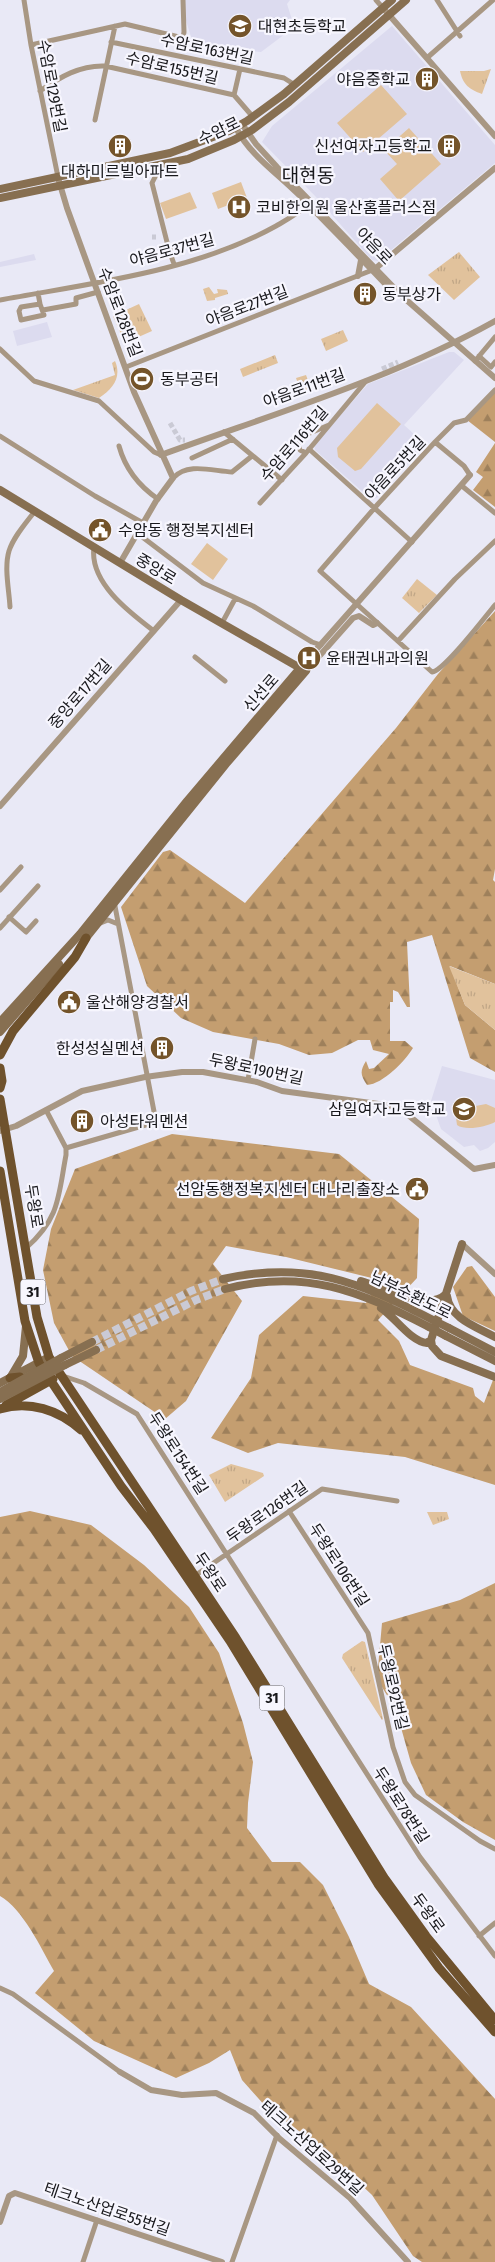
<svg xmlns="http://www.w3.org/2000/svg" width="495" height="2262" viewBox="0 0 495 2262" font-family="'Fira Sans Condensed','Noto Sans KR',sans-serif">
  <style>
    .built { fill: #dcdbef }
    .grass { fill: #e1c29c }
    .forest { fill: url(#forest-firs) }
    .park { fill: url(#park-tufts) }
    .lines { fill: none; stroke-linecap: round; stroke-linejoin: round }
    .minor-tunnel { stroke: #cacad5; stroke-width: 5; stroke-dasharray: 5 2.5; stroke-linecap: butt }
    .secondary-tunnel { stroke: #cacad5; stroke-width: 8; stroke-dasharray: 8 4; stroke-linecap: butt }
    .minor { stroke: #a89783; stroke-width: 5 }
    .tertiary { stroke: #a89783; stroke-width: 6 }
    .secondary { stroke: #876f51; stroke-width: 8 }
    .primary { stroke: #6f522d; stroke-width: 9 }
    .secondary-bridge { stroke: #876f51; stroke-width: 8 }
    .labels { text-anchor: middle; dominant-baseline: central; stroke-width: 4.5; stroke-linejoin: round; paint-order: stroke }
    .shield { fill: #f7f6fe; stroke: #5b5b60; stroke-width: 1 }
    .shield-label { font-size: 15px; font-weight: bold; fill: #18181c }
    .poi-label { font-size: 16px; fill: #18181c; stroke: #f7f6fe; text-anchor: start }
    .street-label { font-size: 16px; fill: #18181c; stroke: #f7f6fe }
    .quarter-label { font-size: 19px; fill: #18181c; stroke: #f7f6fe }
  </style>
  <defs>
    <pattern id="forest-firs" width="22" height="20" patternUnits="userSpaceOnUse" patternTransform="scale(1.25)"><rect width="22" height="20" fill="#c49e70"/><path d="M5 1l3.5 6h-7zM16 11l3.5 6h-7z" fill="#9e805b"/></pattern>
    <pattern id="park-tufts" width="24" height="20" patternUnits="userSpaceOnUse" patternTransform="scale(1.25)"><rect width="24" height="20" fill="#e1c29c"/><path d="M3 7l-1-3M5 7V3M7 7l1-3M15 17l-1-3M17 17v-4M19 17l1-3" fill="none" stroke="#c0a686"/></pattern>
  </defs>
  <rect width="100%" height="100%" fill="#e9e9f6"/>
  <path class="built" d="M185,0H290L287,4L293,23L285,34L261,52L213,47L191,37L185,17Z
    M392,26L495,145V163L378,261L372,260L316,197L262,142L272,126Z
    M34,254L36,260L0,267V262Z
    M47,322L52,337L17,346L13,331Z
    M449,352H454L464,360L404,425L425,444L377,498L371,499L315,450L314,445L368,384Z
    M442,1066L495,1080V1142L488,1148L480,1151L474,1145L464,1147L441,1129L431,1101Z"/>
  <path class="grass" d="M381,85L407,114L363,152L337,123Z
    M409,128L441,164L399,201L380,179L397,164L384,150Z
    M241,182L247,198L218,209L212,193Z
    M190,192L197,208L166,219L160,203Z
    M145,368L152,384L138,390L131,374Z
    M377,403L401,424L361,469L355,471L338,457L337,448Z
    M207,543L228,559L213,580L191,564Z
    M486,1104L495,1108V1122C486,1127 465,1131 457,1125L456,1118L460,1109Z"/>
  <path class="forest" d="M495,390V442L467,420Z
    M495,443V507L473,490L483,477L476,472Z
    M495,611V869L493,880L495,882V984L450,966L465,1005L495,1030V1072L470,1058L432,935L407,942L410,1007H407L398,992L393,990V1002H390V1041H405L413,1048C405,1061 383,1084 367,1085C360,1075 360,1071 366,1061L369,1069L374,1068L389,1054L373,1050L370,1040H358L332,1053L309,1055L279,1044L213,1032L181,1018L147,986L121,907L163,852L170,850L245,903L396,728L438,674Z
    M172,1134L339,1154L419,1219L417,1278L378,1320L399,1341L410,1365L473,1388L475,1396L484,1403L495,1375V1485L405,1457L278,1443L248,1453L211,1438L251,1378L259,1335L303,1296L366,1303L380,1280L286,1257L226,1246L213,1264L242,1301L186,1401L165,1419L72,1356L54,1323L43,1270L51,1229L75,1169Z
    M472,1266L495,1297V1331L463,1316L453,1287L467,1267Z
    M30,1511L91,1525L144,1565L189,1607L219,1653L243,1723L253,1762L248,1803L247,1828L272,1862H300L323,1885L349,1937L369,1984L411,2007L495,2099V2262H422L413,2256L372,2195L321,2147L267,2108L242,2080L230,2050L209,2063L176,2078L94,2041L35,1993L54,1971C41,1948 23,1909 0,1896V1517Z
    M495,1583V1840L463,1822L426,1795L411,1763L396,1710L377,1679L382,1623L460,1600Z"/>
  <path class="park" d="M491,69L482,94C469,89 463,85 460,71H484Z
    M459,252L480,277L454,300L428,275Z
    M209,287L214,294L218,293L217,289L227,290L228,294L215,298V300L207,301L203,289Z
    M139,304L152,331L125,343L113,316Z
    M343,330L348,341L326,351L321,339Z
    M275,355L278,363L243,377L240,369Z
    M115,361C122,377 113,389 99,398L73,390L115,375L112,363Z
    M306,375L311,388L301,392L296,378Z
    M417,579L437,595L419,613L402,598Z
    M449,966L495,984V1030L465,1005Z
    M231,1464L263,1473L264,1476L225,1502L209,1475Z
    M427,1512H447L449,1519L433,1525Z
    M362,1641L365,1642L383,1719L382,1720L342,1658L343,1654Z"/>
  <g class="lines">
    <path class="minor-tunnel" d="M152,237H156
      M382,369L398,362
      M170,423L180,440H185"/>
    <path class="secondary-tunnel" d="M92,1342L191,1291L223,1279
      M96,1350L196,1300L225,1289"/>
    <path class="minor" d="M24,0L31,45L58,177
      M376,0L383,8
      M437,0L460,36
      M111,42L284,78L295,85
      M31,45L125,24L183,38L184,32L183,0
      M428,57L493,0
      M40,91C60,77 80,65 105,66L234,95L253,117
      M234,95L240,69
      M95,120L115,26
      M168,165L158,171L152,183L168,246L171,248L176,247
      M172,248L170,253L174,264
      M38,293L40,304L21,307L19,311L21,320L44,315L40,304
      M0,300C92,283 193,272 276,226C288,219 301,212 311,202
      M43,310L76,304V298L98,292
      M0,349L34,381L99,401L154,452L161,455
      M479,356L491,367L495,362
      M475,361L495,337
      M126,367L375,269
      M495,390L466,420L454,423L435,442L378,504L320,571L432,672C445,670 484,618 495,605
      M224,432L282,480
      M0,436L95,496L143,523
      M435,442L464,466L470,475
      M119,446C125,468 139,486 158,499
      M309,449L412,542
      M306,453L300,450L296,439L329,425
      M192,458L233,439
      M173,478C188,462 212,471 232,472L252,456
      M462,486L495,513
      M260,503L306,453L366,381
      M137,533L203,583L253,606L312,642L321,645
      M94,547C89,582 129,612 154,631
      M10,607C9,589 4,568 9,551C14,536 26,523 35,511
      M222,623L235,599
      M398,641L455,579L495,541
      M195,657L225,681
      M0,890L21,867
      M9,917L26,932L36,921
      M98,924L108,920L118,924
      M0,928L38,886
      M248,1080L255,1039
      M66,1148L156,1122L114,901
      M26,1248C60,1218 58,1197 66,1155V1148L46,1110
      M63,1376L84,1383L137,1414L420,1857L495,1956
      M289,1511L368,1633L393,1747L405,1782L415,1795L480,1841L495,1849
      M193,1577L322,1489L397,1501
      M479,1936L495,1923
      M0,1988L13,1994L120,2072
      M83,2262L97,2220
      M232,2262L277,2135"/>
    <path class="tertiary" d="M383,8L495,136
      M242,124L256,144L277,167L403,297L495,378
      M236,128C251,156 276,172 298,194C329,226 361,258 391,290
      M59,181L67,208L134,392L173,478L156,501L120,563
      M376,268L495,168
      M358,276L361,260
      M161,455C273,414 391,379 495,321
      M300,668L470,475
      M306,671L353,618L359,616L373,625L377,623
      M0,806L181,600
      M0,1131L16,1126L82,1091L145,1077L182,1072H203L257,1082L282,1091L393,1106L402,1110L474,1169L495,1165
      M462,1244L495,1274
      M120,2072L151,2090L182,2095L216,2093L254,2113L280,2139L350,2198L408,2262
      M0,2222L9,2196L15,2193L222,2262"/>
    <path class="secondary" d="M0,189L170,153L229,131L247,121L284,94L392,0
      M0,198L188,159L234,140L252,130L289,102L406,0
      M0,490L181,600L300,668L187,801L80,934L0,1022
      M86,938L226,764L306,671
      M0,1032L59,964
      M462,1244L431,1340L432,1346L441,1356L495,1377
      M223,1279C307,1260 359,1282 433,1320
      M361,1281C383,1287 428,1312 446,1294
      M225,1289C305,1268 359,1291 429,1327
      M447,1296C450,1319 477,1327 495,1337
      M381,1308C394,1316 411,1342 427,1343L431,1340
      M449,1328L495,1352
      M446,1336L495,1361
      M61,1358L92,1342
      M65,1365L96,1350
      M10,1378L23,1356L26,1326
      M0,1383L49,1357"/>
    <path class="primary" d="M0,1055L13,1031L75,957L86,938
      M0,1068L2,1081L0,1088
      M0,1099L37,1317L49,1357L236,1638L385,1879L426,1936L495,2020
      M0,1171L25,1321L39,1363L121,1486L154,1529L230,1641L378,1884L439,1968L495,2032
      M10,1378L20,1377L26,1386
      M6,1405L53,1379
      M0,1409C29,1400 59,1410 81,1430"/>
    <path class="secondary-bridge" d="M433,1320L449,1328
      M429,1327L446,1336
      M0,1392L61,1358
      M0,1399L65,1365"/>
  </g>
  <defs>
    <g id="school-disc" transform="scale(1.25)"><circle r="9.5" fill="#74542a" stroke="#f7f6fe"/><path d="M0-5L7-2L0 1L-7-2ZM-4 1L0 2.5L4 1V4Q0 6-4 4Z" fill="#fff"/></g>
    <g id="building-disc" transform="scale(1.25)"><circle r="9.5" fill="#74542a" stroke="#f7f6fe"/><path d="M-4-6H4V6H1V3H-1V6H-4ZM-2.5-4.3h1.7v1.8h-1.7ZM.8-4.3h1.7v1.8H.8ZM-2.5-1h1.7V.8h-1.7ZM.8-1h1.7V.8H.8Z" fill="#fff"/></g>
    <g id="hospital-disc" transform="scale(1.25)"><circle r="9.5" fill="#74542a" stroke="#f7f6fe"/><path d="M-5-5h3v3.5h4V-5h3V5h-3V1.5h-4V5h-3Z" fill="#fff"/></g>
    <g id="stadium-disc" transform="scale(1.25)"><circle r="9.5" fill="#74542a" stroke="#f7f6fe"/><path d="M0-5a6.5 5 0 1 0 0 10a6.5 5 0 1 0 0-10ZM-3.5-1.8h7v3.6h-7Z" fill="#fff"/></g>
    <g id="civic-disc" transform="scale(1.25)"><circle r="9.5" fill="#74542a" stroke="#f7f6fe"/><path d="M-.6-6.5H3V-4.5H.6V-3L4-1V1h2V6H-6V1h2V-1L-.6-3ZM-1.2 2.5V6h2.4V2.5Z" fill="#fff"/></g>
  </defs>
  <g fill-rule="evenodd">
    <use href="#school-disc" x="240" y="26"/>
    <use href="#building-disc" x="427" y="79"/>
    <use href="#building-disc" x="120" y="146"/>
    <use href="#building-disc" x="449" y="146"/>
    <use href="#hospital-disc" x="239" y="207"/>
    <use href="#building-disc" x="365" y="294"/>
    <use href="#stadium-disc" x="142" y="379"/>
    <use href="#civic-disc" x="100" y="530"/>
    <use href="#hospital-disc" x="309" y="658"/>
    <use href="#civic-disc" x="69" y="1002"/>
    <use href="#building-disc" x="162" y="1048"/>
    <use href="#school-disc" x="464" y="1109"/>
    <use href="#building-disc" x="82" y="1121"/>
    <use href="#civic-disc" x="417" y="1189"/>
  </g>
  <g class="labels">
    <g class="shield">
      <rect x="20.5" y="1279.5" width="25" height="25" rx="4"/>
      <rect x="259.5" y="1685.5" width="25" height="25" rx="4"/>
    </g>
    <g class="shield-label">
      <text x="33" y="1292">31</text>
      <text x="272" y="1698">31</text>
    </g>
    <g class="poi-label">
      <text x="258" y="26">대현초등학교</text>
      <text x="410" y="79" text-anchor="end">야음중학교</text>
      <text x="432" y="146" text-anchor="end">신선여자고등학교</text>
      <text x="120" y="171" text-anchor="middle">대하미르빌아파트</text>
      <text x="256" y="207">코비한의원 울산홈플러스점</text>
      <text x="382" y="294">동부상가</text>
      <text x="160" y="379">동부공터</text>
      <text x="118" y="530">수암동 행정복지센터</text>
      <text x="326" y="658">윤태권내과의원</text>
      <text x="86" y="1002">울산해양경찰서</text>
      <text x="144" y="1048" text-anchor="end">한성성실멘션</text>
      <text x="446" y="1109" text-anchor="end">삼일여자고등학교</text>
      <text x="100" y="1121">아성타워멘션</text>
      <text x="400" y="1189" text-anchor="end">선암동행정복지센터 대나리출장소</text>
    </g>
    <g class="street-label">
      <text transform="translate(207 49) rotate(12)">수암로163번길</text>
      <text transform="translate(172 68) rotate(13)">수암로155번길</text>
      <text transform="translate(52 86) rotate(79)">수암로129번길</text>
      <text transform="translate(219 131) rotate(-26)">수암로</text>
      <text transform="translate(374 246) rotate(46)">야음로</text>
      <text transform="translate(172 250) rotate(-15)">야음로37번길</text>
      <text transform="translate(247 306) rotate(-21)">야음로27번길</text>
      <text transform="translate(120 312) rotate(69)">수암로128번길</text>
      <text transform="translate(304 388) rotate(-20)">야음로11번길</text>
      <text transform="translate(294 444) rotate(-49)">수암로116번길</text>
      <text transform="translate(395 468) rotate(-47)">야음로5번길</text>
      <text transform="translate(156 569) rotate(31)">중앙로</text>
      <text transform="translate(261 693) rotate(-49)">신선로</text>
      <text transform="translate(80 694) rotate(-49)">중앙로17번길</text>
      <text transform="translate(256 1069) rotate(12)">두왕로190번길</text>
      <text transform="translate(34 1206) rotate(81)">두왕로</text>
      <text transform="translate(411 1295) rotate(26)">남부순환도로</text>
      <text transform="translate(178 1453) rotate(57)">두왕로154번길</text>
      <text transform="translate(267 1512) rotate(-35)">두왕로126번길</text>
      <text transform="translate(339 1565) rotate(57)">두왕로106번길</text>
      <text transform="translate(210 1572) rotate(56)">두왕로</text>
      <text transform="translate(393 1687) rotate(77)">두왕로92번길</text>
      <text transform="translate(401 1805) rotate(57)">두왕로78번길</text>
      <text transform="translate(428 1913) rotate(54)">두왕로</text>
      <text transform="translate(312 2148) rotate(42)">테크노산업로29번길</text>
      <text transform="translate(107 2209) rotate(19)">테크노산업로55번길</text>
    </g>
    <g class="quarter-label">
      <text x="308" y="175">대현동</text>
    </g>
  </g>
</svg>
